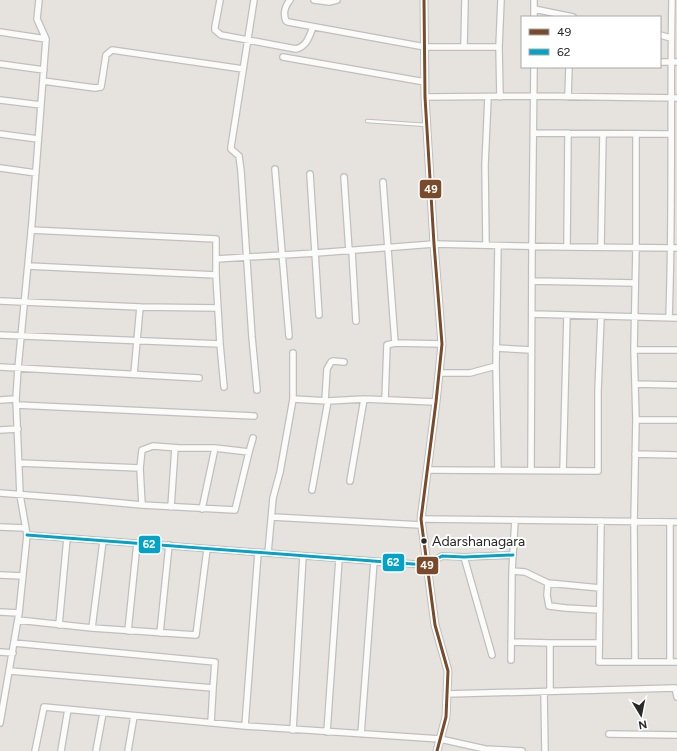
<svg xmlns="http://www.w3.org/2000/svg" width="677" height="751" viewBox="0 0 677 751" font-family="Figtree,sans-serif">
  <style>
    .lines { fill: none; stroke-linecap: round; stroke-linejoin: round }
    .service-casing { stroke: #c0bfbf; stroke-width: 4.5 }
    .minor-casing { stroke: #c0bfbf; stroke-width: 8 }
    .tertiary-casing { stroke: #c0bfbf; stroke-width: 9 }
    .service { stroke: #fbfbfa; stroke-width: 2.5 }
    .minor { stroke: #fbfbfa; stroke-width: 5.5 }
    .tertiary { stroke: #fbfbfa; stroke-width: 7 }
    .bus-1-casing { stroke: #fff; stroke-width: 6 }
    .bus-2-casing { stroke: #fff; stroke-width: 6 }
    .bus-1 { stroke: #7a4b2a; stroke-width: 3 }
    .bus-2 { stroke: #02a3c6; stroke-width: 3 }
    .bus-dot { fill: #292929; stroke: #fff; stroke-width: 1.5 }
    .labels { text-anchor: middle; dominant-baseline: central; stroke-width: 4; stroke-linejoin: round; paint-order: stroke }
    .bus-label { font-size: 14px; fill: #292929; stroke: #fff; text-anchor: start }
    .line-badge { stroke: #fff; stroke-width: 1.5 }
    .badge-label { font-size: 11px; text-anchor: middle; font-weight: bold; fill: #fff }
  </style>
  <rect width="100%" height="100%" fill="#e6e3de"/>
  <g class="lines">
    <g class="service-casing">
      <path id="service" d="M367,121L427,125"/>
    </g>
    <g class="minor-casing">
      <path id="minor" d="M220,0L215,27V30L221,35L296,49C307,46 309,37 313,27
        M254,0L231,147V149L239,156L241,171L252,337L257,390
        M290,0C285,6 283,14 286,21L288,22L425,47H499
        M314,0L329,2L337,0
        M534,0V17
        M534,9L573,17
        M0,32L46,39
        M660,35L671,38
        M464,47L465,0
        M283,57L425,82
        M660,62H677
        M0,64L44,70
        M43,81L95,88L101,87L106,55L112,50L243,69
        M425,97L534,96L677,98
        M500,97L499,47L501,0
        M568,97L569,67
        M0,100L41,105
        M534,133L670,134
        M0,134L38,139
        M0,168L36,173
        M275,169L289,336
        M310,174L319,315
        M344,177L349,251
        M383,182L395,343
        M31,230L216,239V259L316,253L434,244L567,247L677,248
        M486,245L485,165L488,97
        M567,247L568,133
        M601,247L603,134
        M352,251L356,321
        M28,266L216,275
        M532,281L635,283
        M0,301L140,307
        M532,314L677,318
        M669,317C673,212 670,106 672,0
        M0,335L220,344L216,275V259
        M220,344L224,387
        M496,348L531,350
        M634,350H677
        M0,367L199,378
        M439,373H470L496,366
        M134,374L140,307L218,308
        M635,384L677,385
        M293,399V353
        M0,400L16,399
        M385,400L387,345L395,343L442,344
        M325,401L327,369L331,362L333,361L344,362
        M17,405L254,416
        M636,420H677
        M0,430L18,429
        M249,452L253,438
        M635,454L677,455
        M19,463L140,468L142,505
        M427,470L598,471V391L601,316
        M498,470L496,366L498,246
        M531,471L532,246L534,67
        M563,471L567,315
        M350,481L364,399
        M312,490L328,401
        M0,493L78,499L142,505L235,510L249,452L215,448H179L153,446L142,450L140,468
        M171,507L175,448
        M202,509L215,448
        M272,517L421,525
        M421,519L677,522
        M601,521L599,662H677
        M670,522V662
        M0,527L25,528
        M27,535L426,565L442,556L464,557L513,555
        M268,553L273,498L280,472L293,399L328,401L364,399L436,402
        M464,557L492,655
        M512,571L525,572L548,583L600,588
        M0,575L23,576
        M548,583L547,595L549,606L566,608L600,610
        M0,612L19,613
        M18,620L92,628L196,635L207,549
        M59,625L67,538
        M92,628L103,541
        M128,631L137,543
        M160,633L169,545
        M511,642L550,643H599
        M14,643L215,662L213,688
        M0,652L13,653
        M511,660L512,571L515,520
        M635,662L634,522L636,420L634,350L636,248V135
        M10,671L213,688L211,723
        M550,691V643
        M544,692L545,751
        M447,694L675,688L677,697
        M0,723L19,613L27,535L20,495L16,399L18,368L32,222L46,39L37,19L39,0
        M245,726L258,553
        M293,730L303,556
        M327,732L339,559
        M361,734L374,561
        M609,734L677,735
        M35,751L44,707L245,726L440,739L485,749L522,751
        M61,751L68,709
        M96,751L103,713
        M128,751L134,716"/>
    </g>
    <g class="tertiary-casing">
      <path id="tertiary" d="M424,0L425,97L434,244L442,344L436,402L421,519L435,625L448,671L446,717L437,751"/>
    </g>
    <use href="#service" class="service"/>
    <use href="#minor" class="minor"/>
    <use href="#tertiary" class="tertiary"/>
    <g class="bus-1-casing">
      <path id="bus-1" d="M424,0L425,97L434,244L442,344L436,402L421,519L435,625L448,671L446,717L437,751"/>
    </g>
    <g class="bus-2-casing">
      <path id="bus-2" d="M27,535L426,565L442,556L464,557L513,555"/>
    </g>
    <use href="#bus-1" class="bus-1"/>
    <use href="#bus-2" class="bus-2"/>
  </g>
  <circle class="bus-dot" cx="424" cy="541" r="3.5"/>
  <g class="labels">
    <g class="bus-label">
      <text x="432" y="541">Adarshanagara</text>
    </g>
  </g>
  <g class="line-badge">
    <rect x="419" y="179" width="23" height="20" rx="4" fill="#7a4b2a"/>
    <rect x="138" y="535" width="23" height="19" rx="4" fill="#02a3c6"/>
    <rect x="382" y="553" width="23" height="19" rx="4" fill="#02a3c6"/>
    <rect x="416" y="556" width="23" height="19" rx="4" fill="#7a4b2a"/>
  </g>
  <g class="badge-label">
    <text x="431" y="193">49</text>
    <text x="149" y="548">62</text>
    <text x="393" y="566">62</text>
    <text x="427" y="569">49</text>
  </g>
  <rect x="521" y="16" width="140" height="52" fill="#ffffff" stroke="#a9a9a9"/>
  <rect x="529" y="29" width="20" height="6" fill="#7a4b2a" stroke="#a9a9a9"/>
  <text x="557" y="36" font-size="12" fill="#292929">49</text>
  <rect x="529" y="49" width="20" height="6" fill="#02a3c6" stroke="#a9a9a9"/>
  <text x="557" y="56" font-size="12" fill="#292929">62</text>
  <g transform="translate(641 715) rotate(170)" stroke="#ffffff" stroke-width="3" paint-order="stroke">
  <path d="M0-3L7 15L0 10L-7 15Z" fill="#292929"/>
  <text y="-6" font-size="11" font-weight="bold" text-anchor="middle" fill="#292929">N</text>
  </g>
</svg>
